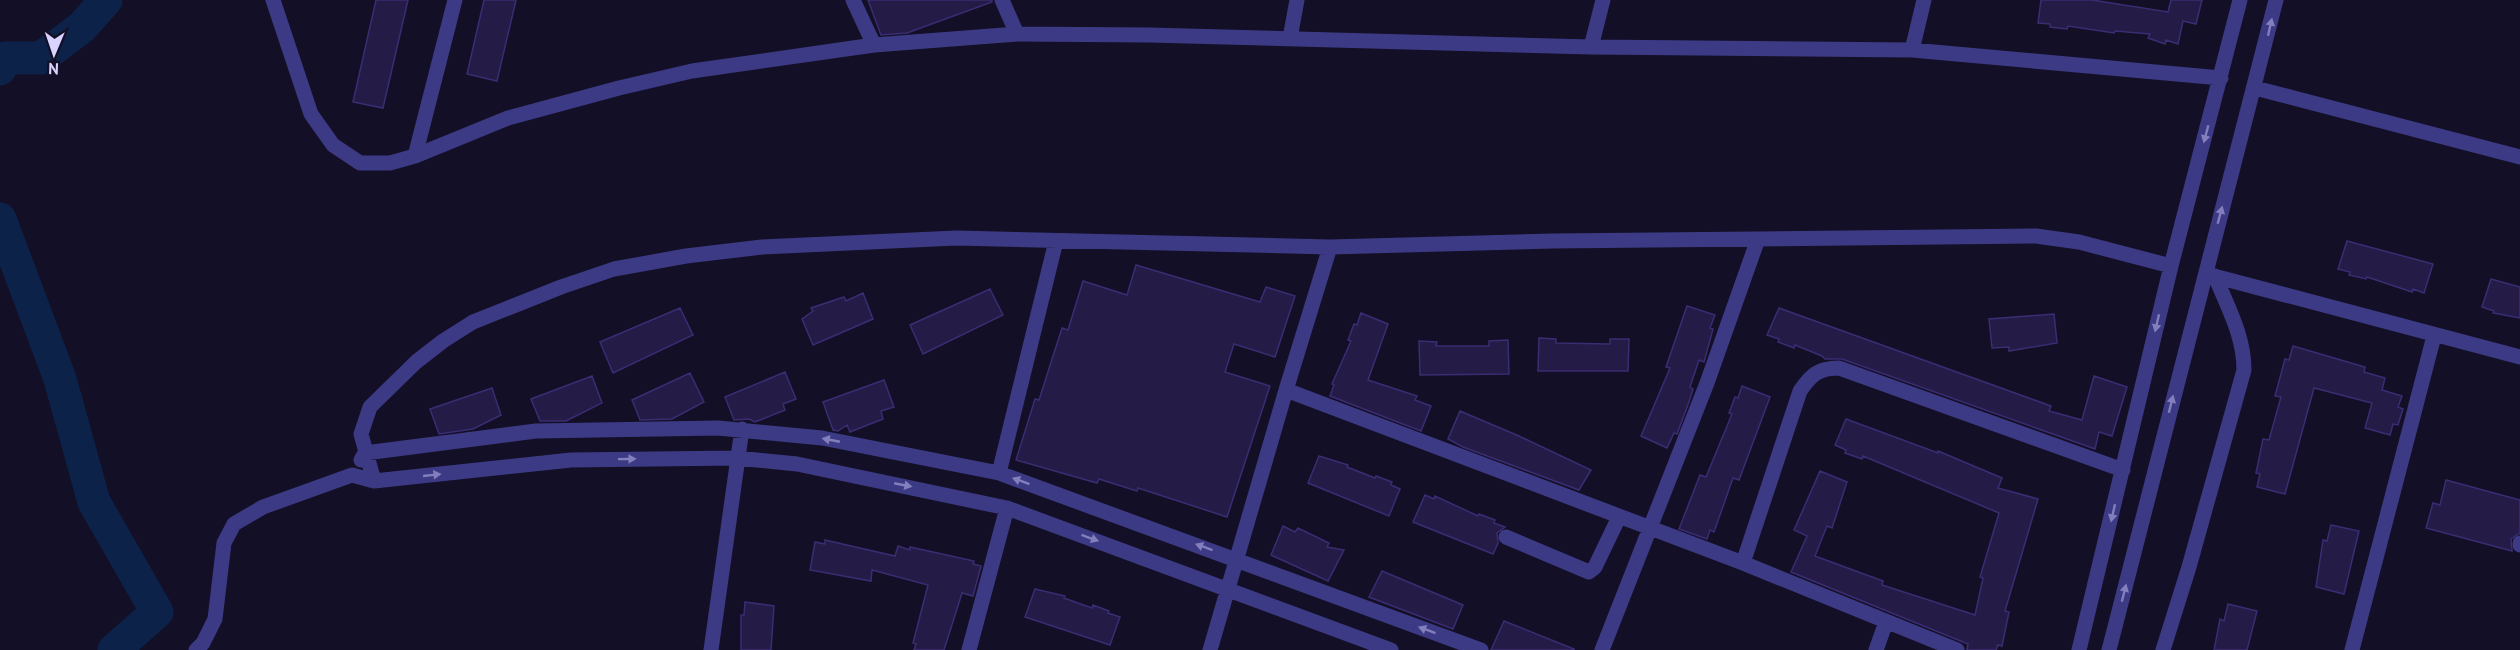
<svg xmlns="http://www.w3.org/2000/svg" width="2520" height="650" viewBox="0 0 2520 650" font-family="'PT Sans',sans-serif">
  <style>
    .lines { fill: none; stroke-linecap: round; stroke-linejoin: round }
    .river { stroke: #0c2248; stroke-width: 33 }
    .building { fill: #241b47; stroke: #3b2d73; stroke-width: 1.5 }
    .minor { stroke: #3d3a85; stroke-width: 15 }
    .oneway { fill: #837fbc }
  </style>
  <rect width="100%" height="100%" fill="#130f26"/>
  <g class="lines">
    <path class="river" d="M0,69L6,58H41L82,27L106,0
      M0,219L60,379L94,502L157,612L114,650"/>
  </g>
  <path class="building" d="M376,0H408L383,108L353,102Z
    M484,0H516L497,81L467,74Z
    M868,0H992V2L907,33L881,35Z
    M2041,0H2092L2168,12L2171,0H2202L2196,24L2183,21L2178,44L2166,40L2165,44L2148,38L2150,34L2115,31L2114,33L2068,26L2067,29L2050,27V24L2038,23Z
    M2347,241L2433,264L2424,293L2413,289L2412,292L2367,277L2366,279L2349,275L2350,272L2338,269Z
    M1136,265L1260,302L1266,287L1295,296L1275,357L1234,344L1225,372L1270,386L1227,517L1138,488L1137,491L1099,479L1097,483L1016,460L1035,399L1039,400L1062,328L1068,330L1083,281L1127,295Z
    M2491,279L2520,287V318L2493,313L2494,311L2482,307Z
    M990,289L1003,315L923,354L910,325Z
    M863,293L873,319L813,345L802,319L813,311L811,308L844,297L846,301Z
    M1687,306L1715,315L1710,328L1713,329L1704,362L1699,360L1690,387L1693,389L1689,402L1677,434L1674,433L1667,448L1641,436L1670,368L1666,367Z
    M680,308L693,335L613,373L600,342Z
    M1779,308L2051,406L2049,411L2082,420L2094,376L2127,387L2112,436L2099,432L2095,449L1842,359H1825L1822,356L1795,345L1794,348L1778,342L1779,339L1767,335Z
    M1361,313L1388,324L1368,380L1417,396L1415,400L1431,406L1421,431L1330,396L1334,385L1332,384L1351,341L1348,340L1354,324L1357,325Z
    M2054,314L2057,343L2009,351V347L1992,348L1989,319Z
    M1539,338L1556,339V343L1610,344V339H1629L1628,371H1538Z
    M1508,340L1509,374L1420,375L1419,341L1437,342L1436,346H1489V341Z
    M2293,346L2365,367L2364,372L2385,378L2382,390L2402,396L2398,407L2403,409L2398,425L2393,424L2390,435L2365,428L2372,403L2314,388L2285,494L2257,487L2260,474L2256,473L2263,439L2269,440L2281,397L2275,396L2285,359L2289,360Z
    M785,372L796,399L783,404L785,410L755,422L749,419L734,420L725,397Z
    M690,373L704,402L672,419L640,420L632,400Z
    M592,376L602,403L566,421H540L531,399Z
    M884,380L894,407L881,411L883,419L850,432L847,425L838,431L833,430L823,402Z
    M1742,386L1770,397L1739,480L1733,478L1714,532L1710,530L1707,539L1679,529L1700,475L1706,477L1732,414L1729,413L1735,397L1738,398Z
    M492,388L501,415L473,429L439,434L430,409Z
    M1460,411L1519,436L1591,470L1579,490L1463,447L1448,439Z
    M1846,419L1938,453V451L2002,478L1998,488L2038,499L2005,611L2009,612L2002,646L1998,645L1996,650H1967L1968,644L1791,572L1807,536L1794,530L1820,471L1847,482L1832,528L1827,526L1815,556L1883,581L1882,585L1975,615L1983,578L1980,577L1999,513L1863,456L1862,459L1845,453L1846,450L1835,445Z
    M1319,456L1348,465L1347,467L1375,478L1376,476L1392,482L1391,485L1400,489L1389,516L1308,483Z
    M2446,480L2520,500V533L2511,539L2512,551L2426,528L2433,503L2440,505Z
    M1425,495L1434,499L1435,496L1478,516L1479,514L1495,520L1494,523L1505,527L1497,533L1498,543L1493,554L1413,522Z
    M2331,525L2359,531L2344,594L2316,587L2323,540L2327,541Z
    M1283,526L1295,532L1298,528L1329,543L1327,547L1344,550L1328,581L1271,555Z
    M825,540L895,556L898,546L910,550V547L974,561L973,564L981,566L973,596L962,593L944,650H914L916,644L913,643L928,585L872,570L871,581L810,570L815,542L825,544Z
    M1382,571L1463,605L1453,629L1369,597Z
    M1035,589L1065,596L1064,598L1092,608L1093,605L1109,611L1108,613L1120,617L1110,645L1025,617Z
    M745,602L774,606L771,650H741V615H744Z
    M2228,604L2257,611L2247,650H2214L2220,619L2224,621Z
    M1504,621L1574,649V650H1491Z"/>
  <g class="lines">
    <path class="minor" d="M273,0L311,114L333,145L360,163H390L415,156L508,118L619,88L692,71L874,45L1017,34L1149,35L1591,47L1912,50L2221,78
      M853,0L874,45
      M1002,0L1017,34
      M1290,38L1297,0
      M1591,47L1603,0
      M1912,50L1924,0
      M2255,88L2520,157
      M415,156L455,0
      M2210,275L2520,357
      M1286,390L1330,247
      M361,460L365,453L536,431L718,428L822,438L999,473L1481,650
      M999,473L1056,241
      M374,481L361,434L370,407L416,362L443,341L473,322L561,287L614,269L686,256L762,247L956,238L1330,247L1553,241L2036,236L2079,242L2171,266
      M1506,537L1589,572L1595,567L1619,517
      M2520,543V545
      M1743,563L1800,391C1811,375 1818,368 1839,368L2123,470
      M196,650L203,643L215,619L224,543L234,524L263,507L352,475L374,481L571,460L737,458L797,464L1007,508L1391,650
      M711,650L742,429
      M969,650L1007,508
      M1210,650L1286,390L1743,563L1957,650
      M1602,650L1707,383L1758,239
      M1876,650L1886,622
      M2079,650L2171,266L2240,0
      M2109,650L2276,0
      M2163,650L2189,567L2244,370C2244,336 2228,308 2215,276
      M2352,650L2434,336"/>
  </g>
  <defs><path id="oneway-solid" d="M-6-.8H1V-3.2L6.5 0L1 3.2V.8H-6Z" transform="scale(1.5)"/></defs>
  <g class="oneway">
    <use href="#oneway-solid" transform="translate(2270 27) rotate(-77)"/>
    <use href="#oneway-solid" transform="translate(2206 134) rotate(105)"/>
    <use href="#oneway-solid" transform="translate(2220 215) rotate(-75)"/>
    <use href="#oneway-solid" transform="translate(2157 323) rotate(103)"/>
    <use href="#oneway-solid" transform="translate(2171 404) rotate(-76)"/>
    <use href="#oneway-solid" transform="translate(831 440) rotate(-169)"/>
    <use href="#oneway-solid" transform="translate(627 459) rotate(-1)"/>
    <use href="#oneway-solid" transform="translate(432 475) rotate(-6)"/>
    <use href="#oneway-solid" transform="translate(1021 481) rotate(-160)"/>
    <use href="#oneway-solid" transform="translate(903 485) rotate(11)"/>
    <use href="#oneway-solid" transform="translate(2113 513) rotate(103)"/>
    <use href="#oneway-solid" transform="translate(1090 538) rotate(20)"/>
    <use href="#oneway-solid" transform="translate(1204 547) rotate(-160)"/>
    <use href="#oneway-solid" transform="translate(2124 593) rotate(-76)"/>
    <use href="#oneway-solid" transform="translate(1427 630) rotate(-160)"/>
  </g>
  <g transform="translate(54 54) rotate(182)" stroke="#130f26" stroke-width="4.5" paint-order="stroke">
  <path d="M0-4.5L10 22L0 15L-10 22Z" fill="#d9d4ff"/>
  <text y="-9" font-size="16" font-weight="bold" text-anchor="middle" fill="#d9d4ff">N</text>
  </g>
</svg>
